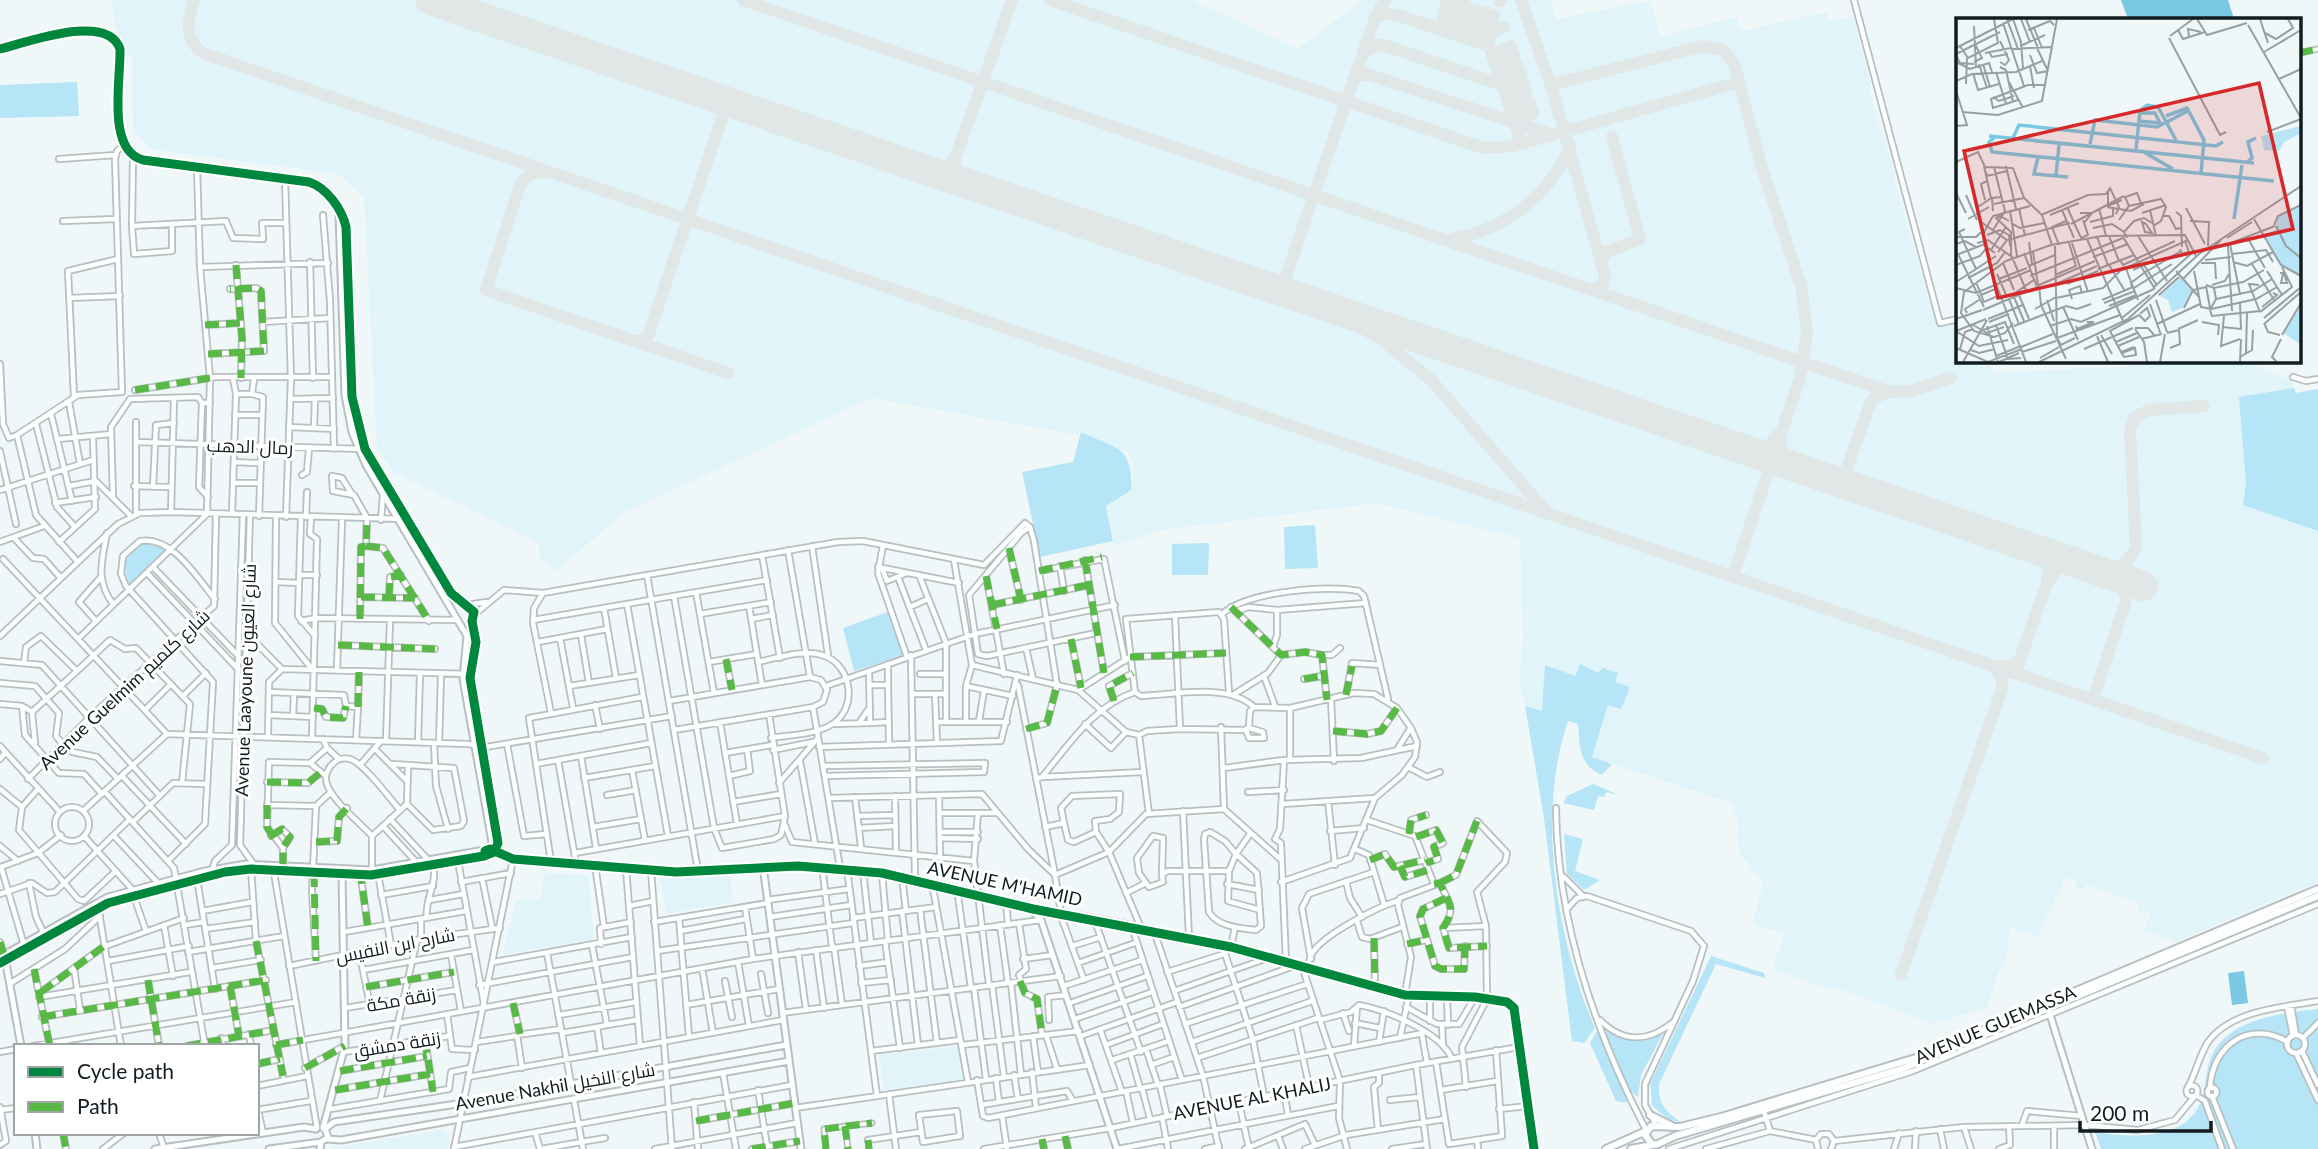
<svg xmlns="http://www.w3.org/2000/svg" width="2318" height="1149" viewBox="0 0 2318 1149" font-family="Lato,Cairo,sans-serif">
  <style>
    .built { fill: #e1f4fa }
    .green { fill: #b5e5f6 }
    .water { fill: #7ac8e1 }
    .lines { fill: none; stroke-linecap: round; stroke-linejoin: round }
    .taxiway { stroke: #e1e6e6; stroke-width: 12 }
    .runway { stroke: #e1e6e6; stroke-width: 30 }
    .pedestrian-casing { stroke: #b7bfc2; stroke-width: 7 }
    .minor-casing { stroke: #b7bfc2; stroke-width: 8 }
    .tertiary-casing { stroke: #b7bfc2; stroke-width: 9 }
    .secondary-casing { stroke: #b7bfc2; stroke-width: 10 }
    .pedestrian { stroke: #fdfefe; stroke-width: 3.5 }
    .minor { stroke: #fdfefe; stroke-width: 4.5 }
    .tertiary { stroke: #fdfefe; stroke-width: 5 }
    .secondary { stroke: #fdfefe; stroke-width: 6 }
    .quiet { stroke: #58b947; stroke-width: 7; stroke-dasharray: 14 7; stroke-linecap: butt }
    .cycleway-casing { stroke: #fff; stroke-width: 13 }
    .cycleway { stroke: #00873e; stroke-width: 9 }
    .labels { text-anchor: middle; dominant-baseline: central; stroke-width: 6; stroke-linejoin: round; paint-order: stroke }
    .street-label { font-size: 18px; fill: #121c20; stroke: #fff }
    .inset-river { fill: none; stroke: #7ac8e1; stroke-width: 3.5 }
    .inset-road { fill: none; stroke: #979fa2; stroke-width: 2 }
    .view { fill: #d62828; fill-opacity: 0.15; stroke: #d62828; stroke-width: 3.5 }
    .inset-edge { fill: none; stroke: #121c20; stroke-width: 3.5 }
  </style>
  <rect width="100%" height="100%" fill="#f0f7f8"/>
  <path class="built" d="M111,0H1192L1298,49L1362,0H1550L1557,19L1650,1L1660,37L1737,17L1742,31L1826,12L1830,22L1853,16L1871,86L1869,93L1896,175L1894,179L1937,326L1957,321L1958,360L1990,361L1993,373L2234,361L2252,364L2291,380L2295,393L2318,389V882L2177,941L2144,931L2151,914L2138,910L2139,903L2086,885L2083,890L2079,889L2076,888L2077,881L2066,877L2037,937L2010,927L2005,965L1998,972L1987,1007L1931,1024L1836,987L1834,991L1772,969L1784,934L1753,924L1763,883L1741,854L1737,840L1739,821L1732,810L1734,804L1592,757L1599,730L1525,706L1519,683L1523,640L1520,538L1378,503L1163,530L1115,546L1107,506L1133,491V462L1128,452L1080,431L1079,435L871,398L624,513L556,571L539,557V544L394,472L377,449L364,197L338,174L150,149L133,129L132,55L124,52L116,29Z
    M544,873L588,875L594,939L503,955L517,899H540Z
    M730,873L733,902L667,914L661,879Z
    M961,1046L965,1076L963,1079L884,1090L879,1055Z
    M440,1130L450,1136L448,1149H327Z"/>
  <path class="green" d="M77,82L79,116L0,118V85Z
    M2294,388L2296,393L2318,389V531L2243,505L2246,483L2239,397Z
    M1081,432C1119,450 1131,444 1132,490L1106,506L1113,541L1040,557L1022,472L1073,462Z
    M1315,525L1318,568L1285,569L1284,527Z
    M146,541L156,542L166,550L130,584C120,565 127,550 146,541Z
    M1209,543L1208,575H1172V544Z
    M888,612L904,655L854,671L843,628Z
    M1580,664L1598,673L1603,668L1618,673L1615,682L1630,687L1621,709L1608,705L1592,757L1612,764L1602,775C1578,765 1580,745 1578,724L1568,721C1536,814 1556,938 1595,1028L1584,1043L1572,1041L1544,818L1525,706L1542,711L1545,665L1575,676Z
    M1593,784L1619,795L1606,792L1604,797L1598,796L1594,810L1563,803L1567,796Z
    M1564,834L1583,839L1575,871L1600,880L1584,890L1567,874Z
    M1711,956L1764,973L1765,978L1716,964L1659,1084C1657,1103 1666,1112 1681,1122C1668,1121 1661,1114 1652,1105L1650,1084Z
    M2318,1009V1149H2101L2095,1132C2134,1138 2194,1142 2204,1091C2207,1075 2207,1059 2218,1045C2241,1017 2284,1013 2318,1009Z
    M1604,1030C1631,1039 1634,1044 1664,1032L1641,1075L1638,1097L1630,1091Z
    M1597,1031L1627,1099L1626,1103L1616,1101L1590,1043Z"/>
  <path class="water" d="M2121,0H2228L2234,19H2128Z
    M2244,971L2248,1003L2232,1005L2228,973Z"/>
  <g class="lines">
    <path class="taxiway" d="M194,0C187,22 183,40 205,54L2263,758
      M743,0L1890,392L1911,391L1951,378
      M1050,0L1483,148L1513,146L1739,82
      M1447,0L1443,19L1484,34L1489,46
      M1521,0L1553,92L1605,276L1603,285L1591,290
      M1499,1L1500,0
      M463,11L467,0
      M1375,18L1384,14L1397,15L1489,46L1520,138L1513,146
      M1453,23L1451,15L1456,2
      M1464,27L1461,22L1466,5
      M1474,30L1470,23L1475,9
      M1482,33L1480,29L1486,12
      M1488,36L1494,15
      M1488,44L1493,31L1504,27
      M1363,52L1380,44L1502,85
      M1493,59L1495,53L1511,46
      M1497,69L1501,59L1514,55
      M1354,78L1367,74L1549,134
      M1500,80L1504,70L1518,65
      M1551,85L1703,46L1723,50L1734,63L1761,165L1801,286L1807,331L1800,378L1733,576
      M1503,88L1506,80L1521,74
      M1506,97L1510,89L1525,84
      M718,98L723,115L736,104
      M1510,109L1513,98L1527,93
      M1513,118L1516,109L1531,104
      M1515,124L1534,112
      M955,159L1012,0
      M930,170L945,169L955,159L956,173L966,182
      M545,171L531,174L521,182L486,290L728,373
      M1452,239C1504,230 1550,196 1570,146
      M1601,263L1606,252L1640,239L1612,137
      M1285,279L1375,18L1385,0
      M1268,286H1277L1285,279L1287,288L1294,294
      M1326,306L1381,339L1431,380L1545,510
      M638,342L648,336L723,115
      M1754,452L1767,447L1780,433L1781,448L1791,464
      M1842,482L1870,404L1875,397L1890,392
      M2040,550L2049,561L2047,583L2060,565L2074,562
      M2096,569C2115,571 2129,565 2136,547L2130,430L2135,417L2149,410L2204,406
      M2018,665L2047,583
      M2093,699L2126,601L2123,585L2112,575
      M1901,974L2002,689V678L1994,666L2011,667L2021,658"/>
    <path class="runway" d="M430,0L2143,586"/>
    <g class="pedestrian-casing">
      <path id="pedestrian" d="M2299,53L2318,49
        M845,1126L848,1149
        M868,1140L869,1149
        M826,1149L824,1129L872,1123"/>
    </g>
    <g class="minor-casing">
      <path id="minor" d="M1854,0L1940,323L1958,319
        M133,156L132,226L226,221L233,238L263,239L262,223H286
        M59,159L115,155
        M285,179L291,379L286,517
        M323,215L330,301L334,449
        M63,221L116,219
        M132,226L134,254L172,251V224
        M310,262L313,378
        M236,265L242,338L241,378
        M200,267L328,263
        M69,298L120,296
        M263,322L330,318
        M205,325L241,323
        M208,354L264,351L261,291L256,288L230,289
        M0,364L3,424L9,438L17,435L78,395L122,392L115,159L117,151L123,146
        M2293,377L2306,381L2318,379
        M254,378L252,394L263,397L259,516
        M135,390L216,377H332
        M236,394H252
        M74,397L68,271L118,259
        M291,399L333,398
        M69,402L80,464
        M51,414L72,501
        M235,415H262
        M36,424L57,507L75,527
        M289,427L334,429
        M314,428L315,398
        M17,435L36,515L77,561
        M58,439L111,434
        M136,442L362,449
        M0,451L16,524
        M234,462L259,463
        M302,475L307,472L309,448
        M233,483H259
        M69,486L96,481L131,516
        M134,486L171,487
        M153,487L156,425L174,423
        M0,490L93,460
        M352,494L342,478L332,476L333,491L354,495L367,518L366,546L361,547L360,619
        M208,497L199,487L202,403H210
        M113,498L111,427L130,399L198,397L202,403
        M55,503L96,497
        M171,512L174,398
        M136,514V422
        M232,514L236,394L233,378
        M250,515L240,845L255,866
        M276,516L275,623L312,669
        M301,517L298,616L315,636
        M306,517L307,492
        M311,517L310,534L317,539L312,738
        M381,520L383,494
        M1030,527L1022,532L969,595L978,654L987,656L1096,633
        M107,533C102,560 95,580 113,604
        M14,538L33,558L44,559L60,577
        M0,542L44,526
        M59,542L95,509L93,436
        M883,545L878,573L907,657
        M366,546L383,548L429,621
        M812,546L828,655
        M1009,549L1021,600
        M788,550L810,677
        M762,555L780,658
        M3,559L167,734
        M954,560L972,665L966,686V722
        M1085,560L1104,673
        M1060,566L1064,591
        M153,567L246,664
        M878,567L959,583
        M882,568L887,581L907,573
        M1039,571L1104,559L1125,661
        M147,573L238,669
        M299,575H317
        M647,575L698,871
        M919,575L946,643V722
        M986,576L1004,674
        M898,577L926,650
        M276,582L299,583
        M696,592L714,693
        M543,593L534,608L533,623L551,713
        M674,596L714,828L722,848L774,839L781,835L785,816L769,714
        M361,597L415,598
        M389,597L390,577L401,575
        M627,604L668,836
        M467,605L486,602
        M992,605L1089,585
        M749,606L762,685
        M910,607L928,599
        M1231,607L1281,655L1305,652L1322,655L1327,700
        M604,608L616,678
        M1235,611L1249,607L1277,610L1366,603
        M700,614L771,602
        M1222,614C1248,591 1326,585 1359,591L1364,596L1388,699
        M474,615L504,590L543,593L838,542L863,541L984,565L1025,523L1030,527L1034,541L1057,685L1047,723L1026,729
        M1175,615L1180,729
        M751,619L773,615
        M533,620L767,580
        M96,621L79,602L101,577
        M301,621L316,618L457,620
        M245,632L282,669L470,674
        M581,635L589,683
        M0,636L118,524L140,513L171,512L405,519
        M79,638L207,514L210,378L200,267L197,167
        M560,638L573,708
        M1071,639L1081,688
        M538,642L607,629
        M338,645L435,649
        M1273,647L1277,635V610
        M1026,648L1033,679
        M911,655L915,879
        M1322,655H1332L1340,648
        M726,659L732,690
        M0,661L42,665L160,796
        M24,662L26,647L41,636L77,671L110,640L125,649L136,648L190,704L182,783
        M709,662L757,654
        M758,662C777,658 803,649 822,655C853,664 859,711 829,726C812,735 790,735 771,738
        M888,664V685
        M972,665L1078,690L1126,732L1139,735L1147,731L1180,729L1245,730L1249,727L1250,711L1254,707
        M337,670L342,519
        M920,674H946
        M1264,676L1275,706
        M1304,679L1322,676
        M0,683L35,686L59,713L56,736L68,751L97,757L118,779
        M871,685H888L889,743
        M1018,685L1055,875
        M569,686L639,675
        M826,686L975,634L1115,605
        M966,686L1013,696
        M1078,690L1130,657L1226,653
        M269,692L344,695L346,706L358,707L356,740
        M1135,692L1126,619L1219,612L1224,619L1229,692
        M913,694H946
        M935,694L937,742
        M1233,695L1268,673L1281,655
        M1346,695L1352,663L1380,665
        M183,696L206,673
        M1331,699L1334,761
        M669,701L810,677L821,680L827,690L823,702L813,707L674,730
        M1114,701L1109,686L1133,673
        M0,704L22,706L25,735L59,773L84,774L102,794
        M595,705L600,729
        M22,706L32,712L77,671
        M358,707L359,671
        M813,707L840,868
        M314,708L322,709L326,717L343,718L346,706
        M1290,708V760
        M146,709L171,684
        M32,712L35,744
        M269,715L313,717
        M293,716L294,693
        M979,721L984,691
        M720,722L737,824
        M936,722H1007
        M859,723L870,707
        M870,723L889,722
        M833,724L870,723L869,671
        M1085,724L1111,748L1126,732
        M1221,727L1224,809
        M1246,730L1249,738H1264L1263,732L1249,728
        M1333,731L1367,734L1381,731L1397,708
        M1139,735L1149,814
        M268,737L269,682L282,669
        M386,741L390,620
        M418,742L420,674
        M434,743L436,786L448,829
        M439,743L441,675
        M507,744L524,836L546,834
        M0,746L60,812
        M819,747L1001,741L1017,675
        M327,748L339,759
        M1398,748L1410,729
        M376,750L408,782
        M773,750L813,742
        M725,753L772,745
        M581,756L596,848
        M0,759L5,753
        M558,760L576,863
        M800,761L815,844
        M310,763L327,748L323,739
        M392,764L408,765
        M536,764L651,743
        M360,765L381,741
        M408,765L454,768L464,821L461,826L433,830L407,804Z
        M823,766L985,763L984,772L825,776
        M1408,767L1427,777L1440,772
        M1224,768L1284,760L1361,758L1417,746
        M632,770L645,840
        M122,776L186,844
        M729,776L750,771L747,749
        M1042,777L1143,772
        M584,778L655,766
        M28,779L90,717L214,606L216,514
        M1036,779L1042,777C1069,745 1093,706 1135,692L1141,696C1175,695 1228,682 1254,707L1290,708L1354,693L1374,694L1397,708L1411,728L1417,742L1415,757L1402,775L1375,798L1350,858L1281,882
        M267,782L308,783L320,773
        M779,783L818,738
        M0,789L22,807
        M38,789L22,807L19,830L78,899L84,901L116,871
        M105,792L174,868L205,1046
        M1248,792L1284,790
        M607,795L636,790
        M939,795L940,857
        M895,796L896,852
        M855,797L861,847
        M829,798L982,794L1028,849L1055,875
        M1328,801L1335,865
        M733,802L781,794
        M1283,804L1375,798
        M267,805L316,806L331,792
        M55 824a17 17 0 1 1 34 0a17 17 0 1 1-34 0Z
        M1556,808C1557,920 1595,1032 1646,1130
        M83,811L167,734L468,744L486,747L672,716
        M1183,811L1189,937
        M940,813H997
        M978,813L974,861L989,985
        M857,816L895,815
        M390,819L433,865C438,884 424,899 427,918
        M1367,820L1415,836L1434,884
        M133,822L173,783L207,784
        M784,823L792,842L974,861
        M1064,823L1061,808L1072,796L1120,794L1119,812L1110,819L1095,821L1096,832
        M383,826L418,864
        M593,827L641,819
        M1045,827L1064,823L1068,840L1074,842L1096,832L1109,852L1141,928
        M859,828L895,826
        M1330,831L1364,828
        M940,832H978
        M1250,834L1236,854L1257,873L1261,926L1256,930C1240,928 1218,927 1209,912L1204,839L1205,834L1210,832L1225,841L1236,854L1229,871L1228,901L1260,910
        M1409,834L1411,820L1426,815
        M84,836L131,888L146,931
        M114,836L159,884
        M271,836L282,829L290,837L283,848V866
        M372,836C359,822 337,805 328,787C321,773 334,755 350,759C364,763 390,799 400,810
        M372,836L407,804
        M1416,837L1436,830L1443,843L1434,847L1438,859L1426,863
        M940,838L978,839
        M1275,839L1281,843L1286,962
        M1275,839L1280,829L1284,760
        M316,842L337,841L339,817L347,808
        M0,846L18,861
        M283,848L267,827L269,762L310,763L326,776
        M1355,849L1369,855L1384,904
        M575,853L785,816
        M169,860L205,824L213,682L126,586L121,574L123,556L140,541C172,535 197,578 215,599
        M1370,860L1385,854L1394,867L1425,860
        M458,861L484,1004
        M551,862L529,718L642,697
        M595,865L604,927
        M822,866L832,947
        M1400,866L1405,877L1428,870
        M1,867L24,945
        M1,867L38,853L61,835
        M273,867L317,1128
        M251,869L256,941L283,1076
        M847,869L877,1096
        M212,870L215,861L232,845L243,515
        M372,870V836
        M651,870L672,1149
        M360,871L368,928
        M863,871L871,943
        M378,874L391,945
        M882,874L888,940
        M902,877L906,911
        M1564,877L1583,896
        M482,878L492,927
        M197,879L215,989
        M1346,881L1350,898L1362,917
        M461,882L511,873
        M29,883L36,917L45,936
        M932,883L968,1082
        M1146,883L1149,887L1163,882L1162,874
        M1440,883L1456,875L1477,821L1507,853L1505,862L1477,892L1486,926L1487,999L1462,1047L1466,1087
        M1227,884L1259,890
        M957,889L971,988
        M1126,893L1146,883L1139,873L1137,858L1153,836L1163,838L1162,874L1168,871H1229
        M0,894L32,883L47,893L55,892L130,819
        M381,895L433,886
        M1446,898L1423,909L1420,916L1435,966L1441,969H1464L1465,946
        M430,900L463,894
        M767,900L849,889
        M1006,901L1008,924
        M98,906L121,1046
        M629,906L653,901
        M745,907L753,959
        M1568,908L1577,898L1587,896L1691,931L1704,946L1693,981L1645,1084V1105L1656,1125
        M920,909L937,1043
        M1033,909C1158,923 1277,964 1398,993C1435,1002 1474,992 1510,1004L1514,1008L1534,1149
        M202,911L252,902
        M902,911L918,1045
        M770,917L851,905
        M679,918L689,1037
        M853,918L936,907
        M1097,919L1096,924L1141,1052
        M1357,921L1362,937L1370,939L1402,927
        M654,922L768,903
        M1019,923L1026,969L1019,975L1025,993L1037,999L1042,1035
        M164,925L173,976
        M185,925L204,922
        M1000,925L1008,983
        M1132,927L1182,1080
        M1443,928L1486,926
        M205,929L255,922
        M680,931L746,919
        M1154,931L1203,1076L1219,1149
        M344,932L466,911
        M1374,938L1375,987
        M421,939V919
        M885,941L900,1048
        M0,942L4,955
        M601,944L600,928L631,922
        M1222,944L1253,1040L1264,1096
        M1407,944L1426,940
        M592,945L607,1025L637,1020
        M1072,946L1101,937
        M834,947L842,1005
        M1231,947L1235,927
        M816,950L824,1008
        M359,951L370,1005
        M657,951L853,923
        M188,952L284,936
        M798,952L806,1010
        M547,953L571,1083
        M451,955L461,1011
        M1023,959L1053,955
        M1311,959L1302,908L1309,894L1374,872
        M108,961L189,946
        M316,961L312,890L316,806
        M494,962L632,937
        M738,962L749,1026
        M1078,963L1135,943
        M289,966L421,939L500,928
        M859,966L888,962
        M1302,966L1340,1081L1339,1118L1347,1149
        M1307,967C1309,963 1310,956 1313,952C1325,934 1377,907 1397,901
        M74,968L80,1010
        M212,968L261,960
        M702,968L713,1033
        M34,969L49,1043
        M363,970L473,950
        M1167,972L1224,954
        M761,974L768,1013
        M148,980L159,1046
        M1084,980L1062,919L1055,875L1109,852L1146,814L1224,809L1279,858
        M725,981L732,1017
        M11,983L65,949L100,916
        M861,983L891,980
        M1011,983L1021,1074
        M479,985L633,957
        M992,985L1004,1077
        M230,986L239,1036
        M1064,986L1142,960
        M366,987L454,972
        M974,988L986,1079
        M1174,991L1265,959
        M41,992L103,947L184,918
        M1405,995L1411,957L1398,905L1400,898L1440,883C1449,904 1457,908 1443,928L1449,948L1487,946
        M1447,996L1448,1025
        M39,997L190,972
        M513,1003L520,1034
        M1070,1003L1147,976
        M686,1005L779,989
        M2291,1005L2296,1035
        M2287,1006L2293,1036
        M1179,1007L1297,965
        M1406,1007L1437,1024H1459L1475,997
        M345,1008L457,990
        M782,1013L1061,976
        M1343,1013L1349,1031
        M447,1014L452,1049L475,1050
        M559,1015L636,1002
        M42,1017L266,980
        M1075,1019L1152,992
        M1049,1020L1048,997L1066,995
        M1320,1020L1351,1012L1359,1005C1386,1010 1441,1032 1452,1059
        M1600,1020C1622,1042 1647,1043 1672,1023
        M1430,1021V996
        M1355,1023L1380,1028
        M1185,1024L1307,984
        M1296,1025L1309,1086
        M1442,1025L1443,1046
        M1100,1029L1122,1092
        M562,1033L597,1027
        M249,1034L251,1046
        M1046,1035L1057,1069
        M1422,1035L1427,1063
        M2287 1044a9 9 0 1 1 18 0a9 9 0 1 1-18 0Z
        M1033,1036L1038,1072
        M1081,1036L1177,1002
        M221,1038L223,1046
        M1400,1038L1409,995
        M2303,1038L2318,1023
        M425,1039L433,1092
        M477,1042L516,1036
        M1192,1042L1312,1001
        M1379,1042L1384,1011
        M276,1045L753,959L1041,920
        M962,1045L1079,1031
        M1106,1045L1163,1024
        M33,1046L296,1002
        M187,1046L274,1030
        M640,1046L783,1020
        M1354,1046L1357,1007
        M1146,1049L1158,1085
        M871,1051L960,1040
        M2302,1051L2318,1085
        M0,1052L16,1049
        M344,1052L449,1036
        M601,1053L597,1027L607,1025
        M2296,1053L2318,1100
        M1131,1056L1140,1088
        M1197,1058L1318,1018
        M1112,1060L1169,1041
        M1436,1062L1449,1144L1502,1136L1496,1050
        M257,1064L280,1059
        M1151,1065L1174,1057
        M1416,1065L1427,1149
        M305,1068L344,1046
        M522,1068L517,1035L561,1029
        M340,1071L427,1056
        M1032,1072L1036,1108
        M723,1073L736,1149
        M1014,1075L1018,1099
        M468,1077L640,1046L626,868
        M996,1078L999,1102
        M977,1080L983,1116L988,1118L1423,1033
        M1160,1085L1167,1116
        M2186.5 1091a5.5 5.5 0 1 1 11 0a5.5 5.5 0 1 1-11 0Z
        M257,1086L307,1076
        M2188,1087C2196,1073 2199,1056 2208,1042C2231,1010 2283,1007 2318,1001
        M2207.5 1092a4.5 4.5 0 1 1 9 0a4.5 4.5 0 1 1-9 0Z
        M1142,1088L1150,1119
        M2210,1088C2212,1046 2248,1019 2288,1042
        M335,1090L430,1074
        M758,1090L767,1146
        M1441,1090L1497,1081
        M1126,1091L1133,1123
        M1284,1091L1288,1115
        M889,1094L896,1149
        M2196,1095L2205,1101L2222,1149
        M2212,1096L2233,1149
        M574,1100L583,1149
        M1390,1100L1420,1097
        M380,1101L417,940
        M694,1102L698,1149
        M1239,1102L1249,1149
        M981,1105L1067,1091L1073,1101
        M0,1107L6,1141L0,1145
        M795,1108L1090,1065
        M331,1109L449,1089L451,1072L470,1068
        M1499,1109L1529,1106
        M0,1110L16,1108
        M257,1110L310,1101
        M258,1110L263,1133
        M957,1111L960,1136L923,1142L919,1115Z
        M1002,1115L1007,1149
        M1162,1117L1168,1149
        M696,1121L795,1103
        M2022,1125L2027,1111L2082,1116
        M2054,1126V1149
        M1964,1127L1971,1149
        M1940,1129L1944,1149
        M1378,1130L1374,1087L1379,1083V1073
        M1770,1131L1816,1140
        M535,1132L540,1149
        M63,1133L66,1149
        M159,1133L164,1148
        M1065,1136L1068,1149
        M1278,1136L1283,1149
        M1042,1139L1044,1149
        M868,1140L921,1132
        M1477,1140L1478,1149
        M1834,1141L1964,1127L2085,1125L2138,1130L2175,1120L2195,1096
        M454,1147L792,1085
        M103,1149L124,1133
        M454,1149L513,859
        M541,1149L605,1138
        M655,1149L797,1123
        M752,1149L800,1141
        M984,1149L1111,1128L1416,1065L1519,1047
        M1118,1149L1338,1106
        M1205,1149L1219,1146
        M1245,1149L1305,1124L1315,1145
        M1305,1149L1346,1135L1445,1119
        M1392,1149L1426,1144
        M1669,1149L1913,1071L2318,904
        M1706,1149L1770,1131L1763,1108
        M1818,1149L1816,1140L1821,1134H1829L1834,1141
        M1831,1149L1834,1141
        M1894,1149L1899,1133
        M1915,1149L1916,1131
        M1999,1149L2010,1145L2009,1126"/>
    </g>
    <g class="tertiary-casing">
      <path id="tertiary" d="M0,49C28,42 108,12 120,49C121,79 106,150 143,160L309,182C327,188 342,209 346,227L352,397L365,449L451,593L474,612L472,621L476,642L470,678L498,843L494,852L484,856L371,875L251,869L225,872L108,903L0,963
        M339,214L345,395L352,432L366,465L467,636L463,679L492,842L490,849
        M490,849L513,859L676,872L798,866L840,868L915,879L1029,907L1041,920L1117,1149
        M763,866L801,1149
        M0,957L108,897L205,871L246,864L372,870L490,849
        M5,958L21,1046
        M2047,1005L2092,1149
        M323,1128L345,1046L342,873
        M325,1129L334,1122L471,1102L786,1045
        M35,1133L37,1149
        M327,1139L341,1140L789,1061
        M155,1149L304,1127L316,1129
        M269,1149L321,1142
        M320,1149L321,1142L328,1137L325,1129"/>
    </g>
    <g class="secondary-casing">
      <path id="secondary" d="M1650,1115L1672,1126
        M1652,1144L1645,1135L1651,1126L1680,1127L1721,1117L1922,1056L2318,889
        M1606,1149L1646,1131
        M1631,1149L1658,1144L1675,1136L1902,1069L2318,896"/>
    </g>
    <use href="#pedestrian" class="pedestrian"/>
    <use href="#minor" class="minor"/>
    <use href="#tertiary" class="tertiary"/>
    <use href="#secondary" class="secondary"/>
    <path class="quiet" d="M2299,53L2318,49
      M236,265L242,338L241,378
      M205,325L241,323
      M208,354L264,351L261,291L256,288L230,289
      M135,390L210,378
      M366,546L383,548L429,621
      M1009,548L1021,600
      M1085,560L1104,673
      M1039,571L1102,557
      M986,576L997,629
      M361,597L415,598
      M389,597L390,577L401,575
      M992,605L1089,585
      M1231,607L1281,655L1305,652L1322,655L1327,700
      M360,619L361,547L366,546L367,520
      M1071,639L1081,688
      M338,645L435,649
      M1130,657L1226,653
      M726,659L732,690
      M1304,679L1322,676
      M1346,695L1352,666
      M1114,701L1109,686L1133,673
      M358,707L359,671
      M314,708L322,709L326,717L343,718L346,706
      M1026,729L1047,723L1057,685
      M1333,731L1367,734L1381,731L1397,708
      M267,782L308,783L320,773
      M267,805V827L275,841
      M1409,834L1411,820L1426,815
      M271,836L282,829L290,837L283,848V866
      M1416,837L1436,830L1443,843L1434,847L1438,859L1426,863
      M316,842L337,841L339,817L347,808
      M1370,860L1385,854L1394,867L1425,860
      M1400,866L1405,877L1428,870
      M360,870L368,928
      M314,873L316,961
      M1440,883L1456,875L1477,821
      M1434,884L1440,883C1449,904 1457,908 1443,928L1449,948L1487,946
      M1446,898L1423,909L1420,916L1435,966L1441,969H1464L1465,946
      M1374,938L1375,987
      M256,941L283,1076
      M0,942L4,955
      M1407,944L1426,940
      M34,969L50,1046
      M148,980L159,1046
      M1020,981L1025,993L1037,999L1042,1035
      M230,986L239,1036
      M366,987L454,972
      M41,992L103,947
      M513,1003L520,1034
      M42,1017L266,980
      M425,1039L433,1092
      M276,1045L303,1040
      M187,1046L274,1030
      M257,1064L280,1059
      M305,1068L345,1046
      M340,1071L427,1056
      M335,1090L430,1074
      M696,1121L795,1103
      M845,1126L848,1149
      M63,1133L66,1149
      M1065,1136L1068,1149
      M1042,1139L1044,1149
      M868,1140L869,1149
      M752,1149L800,1141
      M826,1149L824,1129L872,1123"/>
    <g class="cycleway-casing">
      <path id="cycleway" d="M0,49C28,42 108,12 120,49C121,79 106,150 143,160L309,182C327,188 342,209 346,227L352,397L365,449L451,593L474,612L472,621L476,642L470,678L498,843L494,852L484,856L371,875L251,869L225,872L108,903L0,963
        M485,851L490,849L513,859L676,872L798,866L882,873L1033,909L1231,947L1405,995L1475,997L1507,1002L1514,1008L1534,1149"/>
    </g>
    <use href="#cycleway" class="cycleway"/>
  </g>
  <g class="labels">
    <g class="street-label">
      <text transform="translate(250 446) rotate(2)">رمال الدهب</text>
      <text transform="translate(245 680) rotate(-88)">Avenue Laayoune شارع العيون</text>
      <text transform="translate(124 689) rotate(-43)">Avenue Guelmim شارع كلميم</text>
      <text transform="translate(1005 883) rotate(12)">AVENUE M'HAMID</text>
      <text transform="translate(395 945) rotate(-11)">شارح ابن النفيس</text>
      <text transform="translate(401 999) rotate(-10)">زنقة مكة</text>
      <text transform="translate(1995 1024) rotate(-23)">AVENUE GUEMASSA</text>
      <text transform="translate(397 1044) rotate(-9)">زنقة دمشق</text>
      <text transform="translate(555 1086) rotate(-10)">Avenue Nakhil شارع النخيل</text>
      <text transform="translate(1252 1098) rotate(-11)">AVENUE AL KHALIJ</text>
    </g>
  </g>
  <g transform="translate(1956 18)">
    <rect width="345" height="345" fill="#f0f7f8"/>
    <path d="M345,108V115L328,124L323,133L308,132L305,118ZM345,188V257L326,247L308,216L319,212L322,199ZM225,259L236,272L227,290L216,294L212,282L204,278ZM345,287V327L328,315Z" fill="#b5e5f6"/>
    <path class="inset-river" d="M184,95H199L205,107M210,98L231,90L248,122L245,155M183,103L204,105M33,118L298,145M40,118L33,124L36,134L318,163M57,120L63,107L260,128L267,124M134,126L139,102L201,109L232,93M180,131L184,93L191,87L202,89L220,122M186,133L217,151M82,139L78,156L112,159M291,144L296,140L292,124L300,120M100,157L103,127M278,201L286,147"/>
    <path class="inset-road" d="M51,1L62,31M57,1L65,24L67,50M65,1L74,24M70,1L82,30M241,1L251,17L291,5M304,1L312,25M47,5L68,68M292,7L345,100M18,8L20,48M78,10L86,30M72,12L94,3L98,7M222,12L227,21L249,14M309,15L320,21L337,10L332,1M214,18L237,1M233,19L232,11L245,14M213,20L264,117L270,114M44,23L53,42L49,47L44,44M4,28L12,40L42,25L38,1M64,28L89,17M0,30L57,1M81,30L91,51M56,31L95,29M33,34L36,39L52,36M308,34L345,12M29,35L55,30M0,36L44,14M0,37L4,45L18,46M74,37L81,55L92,53M0,44L14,51L33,45L36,54M18,44L26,40L19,26M23,46L31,70M27,46L34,69M74,48L78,70M44,49L50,52L57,84M40,54L50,86M17,55L22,72L43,66M323,61L345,51M0,63L16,56L60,54L86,43M53,64L67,90M10,66L11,40M0,73L11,107L0,108M37,79L43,83L58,78M62,82L37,90L35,81L72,67H89M6,94L42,97L86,83L101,1M311,114L345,101M0,144L22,134L29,149L57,150M50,148L60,191M57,150L68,180L86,197L96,227M30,154L31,158L51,153M16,170L22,189L35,180L28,148M152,174V188L166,182M0,175L10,195M10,177L21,202M29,182L25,166L31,163M38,186L68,180M173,188L169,179L181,175L185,185M111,189L125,220L132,217L127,202M151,189L175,193L188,186M63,190L69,218M143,190L150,218M230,190L249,226M54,192L61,238M106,192L118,220M194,192L200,218M37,193L36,180L46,179M220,194L225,198L226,229M124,195H136L128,205M186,195L210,187M85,197L132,177L150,176L154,170L163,189L160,196M94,197L123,185M206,198H213L220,211L225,210M12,201L33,189M298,201L325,247L345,258M163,202L173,188L205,181L210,189L205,203L197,208M53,203L44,198L40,200L55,214V238M234,203L253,204L252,228M25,204L51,222M134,204L157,198V189M186,204L190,206L196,215L189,214ZM57,206L64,210L88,205M115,206L168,178M318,207L322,198L345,187M320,208L330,228L345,240M137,210L156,206L168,214M9,211L3,214L20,251M37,212L49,193L38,149M31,217L44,212L53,217L54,228M153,218L163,243M182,218L211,263M0,219H20L25,214M141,219L152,247M167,219L199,271M291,219L309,250M171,220L168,214L178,203L188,200L196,205M271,220L296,204M131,221L167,303M73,224L76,246M21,225L32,222L44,231M116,225L132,274M275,225L319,208M0,226L9,223L20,229M274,226L284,276M95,227L146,218L229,217L240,238M103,227L96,209L110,203M99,228L101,320L105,327L119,320M272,228L276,293M45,231L56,239L70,272M224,231L226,236L233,234L229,223M35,232L50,209M42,234L51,222L114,205M77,234L82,267M39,235L29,228L27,216L37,198L74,188M68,235L81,269M2,236L28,289M276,236L310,232L317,244M0,237L29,226M137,239L172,226M164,242L167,247L219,223M249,242L275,239M277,244L291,248L317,234M47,245L58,272M245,245H259L260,261M296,246L318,282M0,247L24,238L31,229M153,247L169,273M188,247L200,266M33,248L70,344M73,248L99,237M169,248L182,282M142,251L178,237M177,252L197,243M220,253L243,279M238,253L245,289L255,291M311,253L326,277M324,255H327L329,258L331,265H325L327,256M41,256L51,279M99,257L120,248L113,225M74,258L167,220M12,260L41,245L49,234M43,261L71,250M227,261L265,222M115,262L111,266L142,253M0,264L40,238M20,264L28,284L42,278L39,271L25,277M100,266L141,248M83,267L85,287L110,341M83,267L139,243M250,267L258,270L287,264L308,252M256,267L269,263L273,256M303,267L293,266L304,294M250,268L254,290M176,269L175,265L188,255L225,233M198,269L237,234M0,270L20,275L75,252M178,270L216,246M63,277L73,301M203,277L223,259M55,278L79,261M58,279L68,303M100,280L147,270L165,252L232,222M53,281L63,306M116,281L113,272L124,268L126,275M260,281L297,273L316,261M91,282L98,303M146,282L177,269M200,282L211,314M148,285L179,273M194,286L205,317M153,288L180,277M107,289L122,322M306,289L321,277L317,275M228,290L237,272L250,269M255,290L260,281L258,270M79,291L100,279M255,291L300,281L321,269M27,292L82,269M254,292L256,298L304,293M304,294L336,269L326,249M11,295L9,291L23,282M183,297L189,303L194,298L191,290L184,296M268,298L265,328L284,321M166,300L194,277M308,300L345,269M0,301L26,292M32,301L67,287M33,304L53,296M246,304L263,307L262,317M57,305L49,315L38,319L18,313L5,295L8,274L50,243L95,227M308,305L312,314L324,317M201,306L244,286M308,306L345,274M17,307L31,315L48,309M40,307L52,341L65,340M31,308L42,344M58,308L110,288L121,291L135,286M94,308L115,301L125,304L198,271M120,308L121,311L138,304H131M266,309L285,311L284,285M179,310H192L199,318M179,311L188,324L191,344M222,311L242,302M27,312L49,304L58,326M0,313L23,328L52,322M0,313L30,301M211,315L223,312L224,326L214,330M145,317L156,336M326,317L345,285M141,318L152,344M101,320L164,297M185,321L206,316M160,324L181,315M162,328L183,319M65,329L97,316M0,330L32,344L66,331M4,331L9,314L17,311M128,331L177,310M15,332L23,335L39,331M66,334L100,323M165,334L154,313L183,297M166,335L179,330L180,337L168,339L165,334L178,329M290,335L291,294M40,338L65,328M284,339L296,332L297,312M84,340L103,329M7,344L31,302M43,344L63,335M83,344L172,301L243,236L345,168M204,344L209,316M284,344L285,321M321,344L316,339L325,321"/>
    <path class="view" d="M303,65L337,211L42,280L8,133Z"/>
    <rect width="345" height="345" class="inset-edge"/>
  </g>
  <rect x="14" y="1044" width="245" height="91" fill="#ffffff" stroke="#a0a4a6" stroke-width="2"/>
  <rect x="28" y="1067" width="35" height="10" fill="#00873e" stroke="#a0a4a6" stroke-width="2"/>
  <text x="77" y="1079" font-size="21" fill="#121c20">Cycle path</text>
  <rect x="28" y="1102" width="35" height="10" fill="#58b947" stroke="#a0a4a6" stroke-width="2"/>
  <text x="77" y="1114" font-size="21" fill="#121c20">Path</text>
  <path d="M2080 1121v10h131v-10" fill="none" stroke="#121c20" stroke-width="3.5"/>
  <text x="2090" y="1121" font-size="21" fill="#121c20" stroke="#ffffff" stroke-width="5" paint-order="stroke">200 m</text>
</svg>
